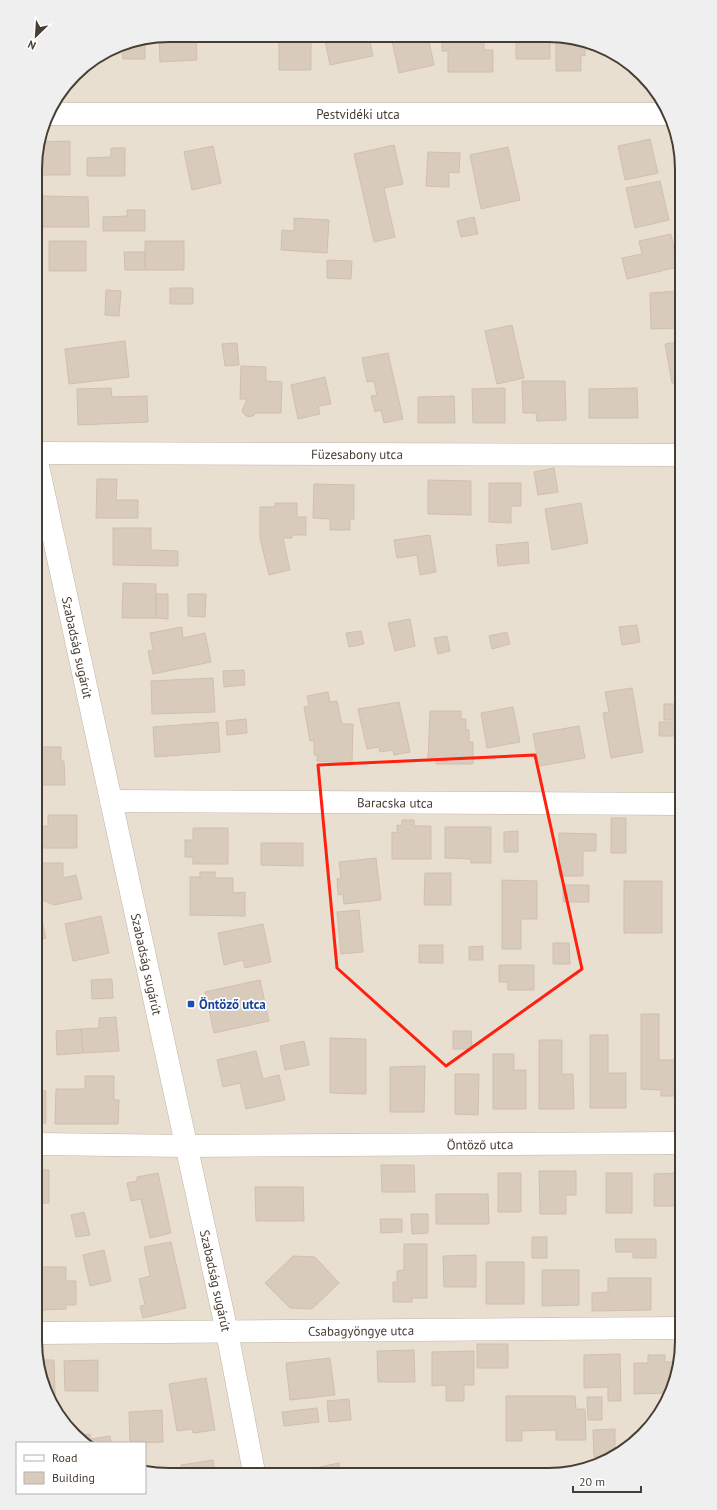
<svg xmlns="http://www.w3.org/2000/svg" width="717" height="1510" viewBox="0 0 717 1510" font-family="'PT Sans',sans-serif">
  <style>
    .residential { fill: #e8dfd1 }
    .building { fill: #d9cbbb; stroke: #d2bfab }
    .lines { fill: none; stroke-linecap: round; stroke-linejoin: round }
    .minor-casing { stroke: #c0b5a6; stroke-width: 23 }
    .minor { stroke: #fff; stroke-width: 22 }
    .marked { fill: none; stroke: #ff2010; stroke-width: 3; stroke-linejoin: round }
    .transit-dot { fill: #1a4fb4; stroke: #fff; stroke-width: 1.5 }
    .labels { text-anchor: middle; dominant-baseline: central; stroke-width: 3.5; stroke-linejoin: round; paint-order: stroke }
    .street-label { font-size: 13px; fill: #463d33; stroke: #fff }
    .transit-label { font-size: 13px; font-weight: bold; fill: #164399; stroke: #fff; text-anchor: start }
    .rim { fill: none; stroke: #463d33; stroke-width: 2 }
  </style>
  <rect width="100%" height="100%" fill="#f4eee4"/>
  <path class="residential" d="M169,35L574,38L637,68L664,102L677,134L682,1350L672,1392L654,1423L622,1453L583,1470L145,1472V1443L80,1442L53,1408L40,1376L35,160L49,109L80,68L118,45Z"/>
  <path class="building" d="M169,35H196L197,60L160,62L159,37Z
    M324,36H369L373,56L330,65Z
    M391,36L428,37L434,65L399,73Z
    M442,37H484V50H493V72H448V51H442Z
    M556,37L574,38L585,43V56L581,55V71H556Z
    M516,38H550V59H516Z
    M279,39H311V70H279Z
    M145,40V59H123L122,44Z
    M650,139L658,173L625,180L618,146Z
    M70,141V175H35V160L40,142Z
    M394,145L403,184L384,188L395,237L374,242L354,154Z
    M213,146L221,183L192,190L184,152Z
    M508,147L520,200L481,209L470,155Z
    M111,148H125V176H87V158L111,157Z
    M428,152L460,153L459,173L449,172V187L426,186Z
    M660,181L669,220L635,228L626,188Z
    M43,196L88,197L89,227H43Z
    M127,210H145V231H103V217L127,216Z
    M474,217L478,234L461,237L457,221Z
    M294,218L329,220L327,253L281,250L282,230L294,231Z
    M671,234L678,267L627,279L622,258L642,254L639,241Z
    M49,241H86V271H49Z
    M145,241H184V270H145Z
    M124,252H145V270H125Z
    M327,260L352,261L351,279L327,278Z
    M170,288H193V304H170Z
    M106,290L121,291L119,316L105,315Z
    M678,291V328L651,329L650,293Z
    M512,325L524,378L497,384L485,331Z
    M125,341L129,377L69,384L65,349Z
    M678,342V382L672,383L665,344Z
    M237,343L239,365L225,366L222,344Z
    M388,353L403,419L384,423L381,410L375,412L371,396L377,395L374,381L367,382L362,358Z
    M241,366L266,367V381L282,382L281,413H256L253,416L249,417L245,415L242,411L247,399H240Z
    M325,377L331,404L318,406L320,414L298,419L291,385Z
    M522,381H565L566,420L537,421L536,413H523Z
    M111,388L112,397L147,396L148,422L78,425L77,389Z
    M505,388V423H473L472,389Z
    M637,388L638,418H589V389Z
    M454,396L455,423H418V397Z
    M554,468L558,492L538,495L534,472Z
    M97,479H117L116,500H138V518H96Z
    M428,480L471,481V515L428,514Z
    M489,483H521V506H511V523L489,522Z
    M314,484L354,485V519H350V530H330V519L313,518Z
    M275,503H297V517H306V535H292V538H283L290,570L269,575L260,538V507H275Z
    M581,503L588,543L552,550L545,509Z
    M113,528H151V550L178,551V566L113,565Z
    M430,535L436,572L420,575L417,555L397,558L394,540Z
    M528,542L529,563L498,566L496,545Z
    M123,583L156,584V618H122Z
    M156,594H168V619L156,618Z
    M188,594H206L205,617L188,616Z
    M410,619L415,646L395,651L388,623Z
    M637,625L640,642L622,645L619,627Z
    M182,627L183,638L205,633L211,662L153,674L148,651L153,650L150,633Z
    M361,631L364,644L349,647L346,633Z
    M507,632L510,644L492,649L489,636Z
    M447,636L450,651L438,654L434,638Z
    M244,670L245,685L224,687L223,671Z
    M213,678L215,712L152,714L151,681Z
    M632,688L643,752L611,758L603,713L609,712L605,692Z
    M328,692L330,702L337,701L342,724H353L352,763L317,761V755H314V740L310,741L304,707L309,706L307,696Z
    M399,702L410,752L394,755L393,750L380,752L379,747L367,749L358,709Z
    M664,704H679V720H664Z
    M513,707L520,742L487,748L481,713Z
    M430,711H461V719H466V730H469V742H473V764H436V758H428Z
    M246,719L247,733L227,735L226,721Z
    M218,722L220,752L155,757L153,727Z
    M659,722H679L680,736H659Z
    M579,726L585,758L539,766L533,734Z
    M37,747H61V761H64L65,785H38Z
    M48,815H77V848H38V826H48Z
    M611,818H626V853H611Z
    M402,820H414V826H431V859H392V832L397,833V825L402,826Z
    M445,827H491V863H471V859L445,858Z
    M193,828H228V864H193V857H185V840H193Z
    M518,831V852H504V832Z
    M559,833L596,834V851H583V876H559Z
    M261,843H303V866L261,865Z
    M376,858L381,900L344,904L343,894L338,895L337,879L341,878L339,862Z
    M38,863H63V878L76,875L82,899L54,905L38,898Z
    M200,872H215V878H233V893L245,892V916L190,915V877H200Z
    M425,873H451V905H424Z
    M502,880L537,881V919H521V949H502Z
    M624,881H662V933H624Z
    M563,885H589V902H563Z
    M359,910L363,952L341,954L337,912Z
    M38,913H40L46,938L38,940Z
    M101,916L109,953L73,961L65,924Z
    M263,924L271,962L245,968L243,960L224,965L218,933Z
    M553,943H569L570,964H553Z
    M419,945H443V963H419Z
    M483,946V960H469V947Z
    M499,965H534V990H508V982H499Z
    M112,979L113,998L92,999L91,980Z
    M260,980L269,1021L214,1033L205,992Z
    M641,1014H659V1060H681V1096H661V1090L641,1089Z
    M116,1017L119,1051L83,1053L81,1029L99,1028V1018Z
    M81,1029L83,1053L57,1055L56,1031Z
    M453,1031H471L472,1049H453Z
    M590,1035H608V1073H626V1108H590Z
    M330,1038L366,1039V1094L330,1093Z
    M539,1040H562V1074H573L574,1109H539Z
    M304,1041L309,1065L285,1070L280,1046Z
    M256,1051L263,1079L279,1075L285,1100L246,1109L240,1083L223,1087L217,1060Z
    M493,1054H514V1070H526V1109H493Z
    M425,1066L424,1112H390V1067Z
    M455,1074H479L478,1115L455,1114Z
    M85,1076H114V1100H119L118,1124H55L56,1089H85Z
    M39,1090L46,1091V1123H39Z
    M381,1165H414L415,1192H382Z
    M39,1170H49V1203H39Z
    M539,1171H576V1195H566V1214H540Z
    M158,1173L171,1233L150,1238L141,1199L131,1201L127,1183L137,1181V1177Z
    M498,1173H521V1212H498Z
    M606,1173H632V1213H606Z
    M681,1173V1206H654V1174Z
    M255,1187H303L304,1221H256Z
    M436,1194H488L489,1224H436Z
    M84,1212L90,1235L76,1237L71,1215Z
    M411,1214H428V1233L412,1234Z
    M380,1219H402V1232L381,1233Z
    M532,1237H547V1258H532Z
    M615,1239H656V1258H633V1252H616Z
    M171,1242L186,1308L143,1318L140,1306L145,1305L139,1279L150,1276L144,1247Z
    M404,1244H427V1298H412V1302H393V1282H397V1271L404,1270Z
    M104,1250L111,1281L90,1286L83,1255Z
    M476,1255V1287H444L443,1256Z
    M293,1256L315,1257L339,1283L312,1309L290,1308L265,1283Z
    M486,1262H524V1304H486Z
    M42,1267H66V1281H76V1305H66V1309L42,1310Z
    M542,1270H579V1305L542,1306Z
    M608,1278H651V1310L592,1311V1293L608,1292Z
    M477,1344H508V1368H477Z
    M414,1350L415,1382H378L377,1351Z
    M474,1351V1385H464V1401H446V1385L432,1386V1352Z
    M620,1354L621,1401H608V1387L584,1388V1355Z
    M648,1355H665V1362H675V1380L671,1393L634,1394V1363H648Z
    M330,1358L335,1395L290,1400L286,1363Z
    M40,1360H54L55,1395H47L40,1376Z
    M98,1360V1391H65L64,1361Z
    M206,1378L215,1430L193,1433L192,1429L177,1431L169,1384Z
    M506,1396H575L576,1409H585L586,1440H556V1430L522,1431V1441H506Z
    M587,1397H602V1420H588Z
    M349,1399L351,1420L329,1422L327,1401Z
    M317,1408L319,1422L284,1426L282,1412Z
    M162,1410L163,1442L130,1443L129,1412Z
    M615,1429V1456L594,1457L593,1430Z
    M90,1434L91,1439L110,1436L111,1443H83L76,1436Z
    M213,1460L215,1472H179H183L181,1465Z
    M339,1463L340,1472H306V1470Z"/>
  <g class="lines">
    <g class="minor-casing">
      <g id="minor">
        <path id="s1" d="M48,114H669"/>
        <path id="s2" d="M36,453L679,455"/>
        <path id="s3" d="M36,457L227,1332L254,1472"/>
        <path id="s4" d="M111,801L680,804"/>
        <path id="s5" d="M39,1144L186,1146L681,1143"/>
        <path id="s6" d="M39,1333L682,1328"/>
      </g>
    </g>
    <use href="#minor" class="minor"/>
  </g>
  <path class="marked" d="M535,755L582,969L446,1066L337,968L318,765Z"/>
  <rect class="transit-dot" x="187" y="1000" width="8" height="8" rx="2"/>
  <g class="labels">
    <g class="street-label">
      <text stroke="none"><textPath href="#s1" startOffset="310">Pestvidéki utca</textPath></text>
      <text stroke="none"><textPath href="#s2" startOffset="321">Füzesabony utca</textPath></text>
      <text stroke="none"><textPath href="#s3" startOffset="195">Szabadság sugárút</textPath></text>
      <text stroke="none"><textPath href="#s4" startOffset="284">Baracska utca</textPath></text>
      <text stroke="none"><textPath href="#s3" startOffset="519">Szabadság sugárút</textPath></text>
      <text stroke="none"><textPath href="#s5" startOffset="441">Öntöző utca</textPath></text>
      <text stroke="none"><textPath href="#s3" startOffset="843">Szabadság sugárút</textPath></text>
      <text stroke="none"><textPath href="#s6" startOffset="322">Csabagyöngye utca</textPath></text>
    </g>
    <g class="transit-label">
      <text x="199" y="1004">Öntöző utca</text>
    </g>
  </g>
  <path d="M0 0H717V1510H0ZM169 42H548A127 127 0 0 1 675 169V1341A127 127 0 0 1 548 1468H169A127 127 0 0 1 42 1341V169A127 127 0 0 1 169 42Z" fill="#f0efef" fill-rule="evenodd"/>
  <path class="rim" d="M169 42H548A127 127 0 0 1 675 169V1341A127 127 0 0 1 548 1468H169A127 127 0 0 1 42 1341V169A127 127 0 0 1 169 42Z"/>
  <rect x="16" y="1442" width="130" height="52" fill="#ffffff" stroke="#b5b1ad"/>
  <rect x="24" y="1455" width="20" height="6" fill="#ffffff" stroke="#b5b1ad"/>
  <text x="52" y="1462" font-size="12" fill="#463d33">Road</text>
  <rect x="24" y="1472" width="20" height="12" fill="#d9cbbb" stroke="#b5b1ad"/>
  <text x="52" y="1482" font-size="12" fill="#463d33">Building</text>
  <g transform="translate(36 36) rotate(205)" stroke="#ffffff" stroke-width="3" paint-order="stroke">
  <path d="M0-3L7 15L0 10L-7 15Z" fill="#463d33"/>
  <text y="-6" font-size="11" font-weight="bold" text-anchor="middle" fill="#463d33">N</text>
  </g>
  <path d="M573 1486v6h68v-6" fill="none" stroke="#463d33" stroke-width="2"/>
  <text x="579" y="1486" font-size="12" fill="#463d33" stroke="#ffffff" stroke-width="3" paint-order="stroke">20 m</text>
</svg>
